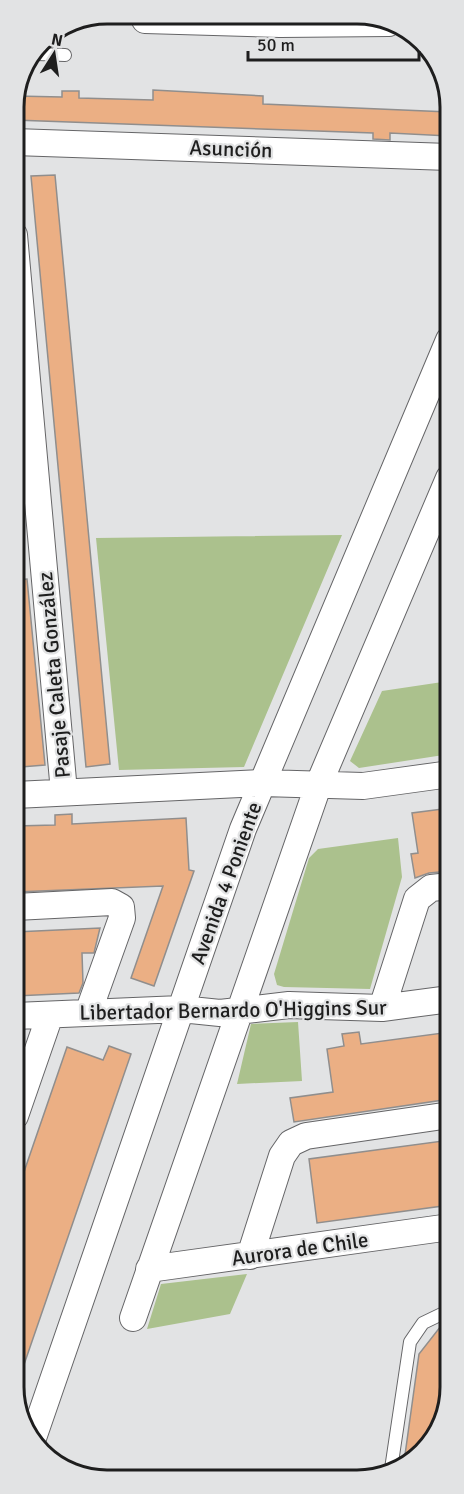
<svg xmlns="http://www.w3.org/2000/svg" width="464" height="1494" viewBox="0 0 464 1494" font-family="Signika,sans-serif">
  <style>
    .green { fill: #abc18d }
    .building { fill: #ebaf84; stroke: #908e8d; stroke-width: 1.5 }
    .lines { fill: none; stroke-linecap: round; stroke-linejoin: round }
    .service-casing { stroke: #656567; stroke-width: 14 }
    .minor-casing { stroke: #656567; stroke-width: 28 }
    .service { stroke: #fff; stroke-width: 12 }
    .minor { stroke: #fff; stroke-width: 26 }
    .labels { text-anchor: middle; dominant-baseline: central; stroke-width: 4.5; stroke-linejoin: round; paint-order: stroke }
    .street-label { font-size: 21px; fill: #1e1e1e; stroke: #e2e3e4 }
    .rim { fill: none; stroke: #1e1e1e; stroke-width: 3 }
  </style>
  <rect width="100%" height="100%" fill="#e2e3e4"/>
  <path class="green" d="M342,535L244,767L119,770L96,538Z
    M449,681L450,754L359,768L350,761L382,691Z
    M398,838L402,877L370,989L284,987L277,985L274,974L309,858L318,849Z
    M298,1022L302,1081L237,1084L251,1024Z
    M247,1274L230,1314L147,1329L161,1284Z"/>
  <path class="building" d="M153,90L263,96V104L449,112V136L390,133V140L373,139V133L14,120L16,96L62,97V91H79V98L153,100Z
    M55,175L110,764L86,767L31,176Z
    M27,579L45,765L21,767L14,697V580Z
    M450,808V871L429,873L415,878L411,854L418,853L412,813Z
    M72,814V824L186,818L189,870L194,871L154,986L131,978L163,886L15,892V826L55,825V815Z
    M100,928L94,953H82L83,983L79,993L15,996V932Z
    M359,1032L361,1044L450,1032V1099L294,1122L290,1098L333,1092L327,1049L344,1046L342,1034Z
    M109,1046L131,1054L18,1382H15V1198L67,1047L103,1060Z
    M450,1140V1205L317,1223L309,1159Z
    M450,1319V1393L427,1448L404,1462L419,1354L444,1322Z"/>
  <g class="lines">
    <g class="service-casing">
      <path id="service" d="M37,54L65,55
        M391,1469L410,1342L423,1323L450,1310"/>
    </g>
    <g class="minor-casing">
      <path id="minor" d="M145,20L280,24L389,23
        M14,142L449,157
        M14,235L64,792
        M15,795L263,783L363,786L450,774
        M15,907L112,902L121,907L122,918L88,1013
        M382,1008L417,899L431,888L450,886
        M15,1016L181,1009L220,1013L289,1005L382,1008L450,999
        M15,1116L50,1015
        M250,1256L282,1156L291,1143L306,1136L450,1115
        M149,1269L450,1227
        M133,1318L318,786L449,478
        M33,1438L243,829L449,340"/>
    </g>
    <use href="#service" class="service"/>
    <use href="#minor" class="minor"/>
  </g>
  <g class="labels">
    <g class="street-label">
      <text transform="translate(231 149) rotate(2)">Asunción</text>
      <text transform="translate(54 675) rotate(-95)">Pasaje Caleta González</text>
      <text transform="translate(226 883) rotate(-70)">Avenida 4 Poniente</text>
      <text transform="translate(233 1010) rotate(-1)">Libertador Bernardo O'Higgins Sur</text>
      <text transform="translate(300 1249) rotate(-8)">Aurora de Chile</text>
    </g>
  </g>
  <path d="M0 0H464V1494H0ZM107 24H357A83 83 0 0 1 440 107V1387A83 83 0 0 1 357 1470H107A83 83 0 0 1 24 1387V107A83 83 0 0 1 107 24Z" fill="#e2e3e4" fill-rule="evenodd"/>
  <path class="rim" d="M107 24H357A83 83 0 0 1 440 107V1387A83 83 0 0 1 357 1470H107A83 83 0 0 1 24 1387V107A83 83 0 0 1 107 24Z"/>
  <g transform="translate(54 54) rotate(12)" stroke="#e2e3e4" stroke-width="4.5" paint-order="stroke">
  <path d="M0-4.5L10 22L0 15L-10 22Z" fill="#1e1e1e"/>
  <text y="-9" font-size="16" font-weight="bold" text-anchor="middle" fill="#1e1e1e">N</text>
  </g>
  <path d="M248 51v9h171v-9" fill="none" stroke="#1e1e1e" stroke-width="3"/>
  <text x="257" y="51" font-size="18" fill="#1e1e1e" stroke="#e2e3e4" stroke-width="4.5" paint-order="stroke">50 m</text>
</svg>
